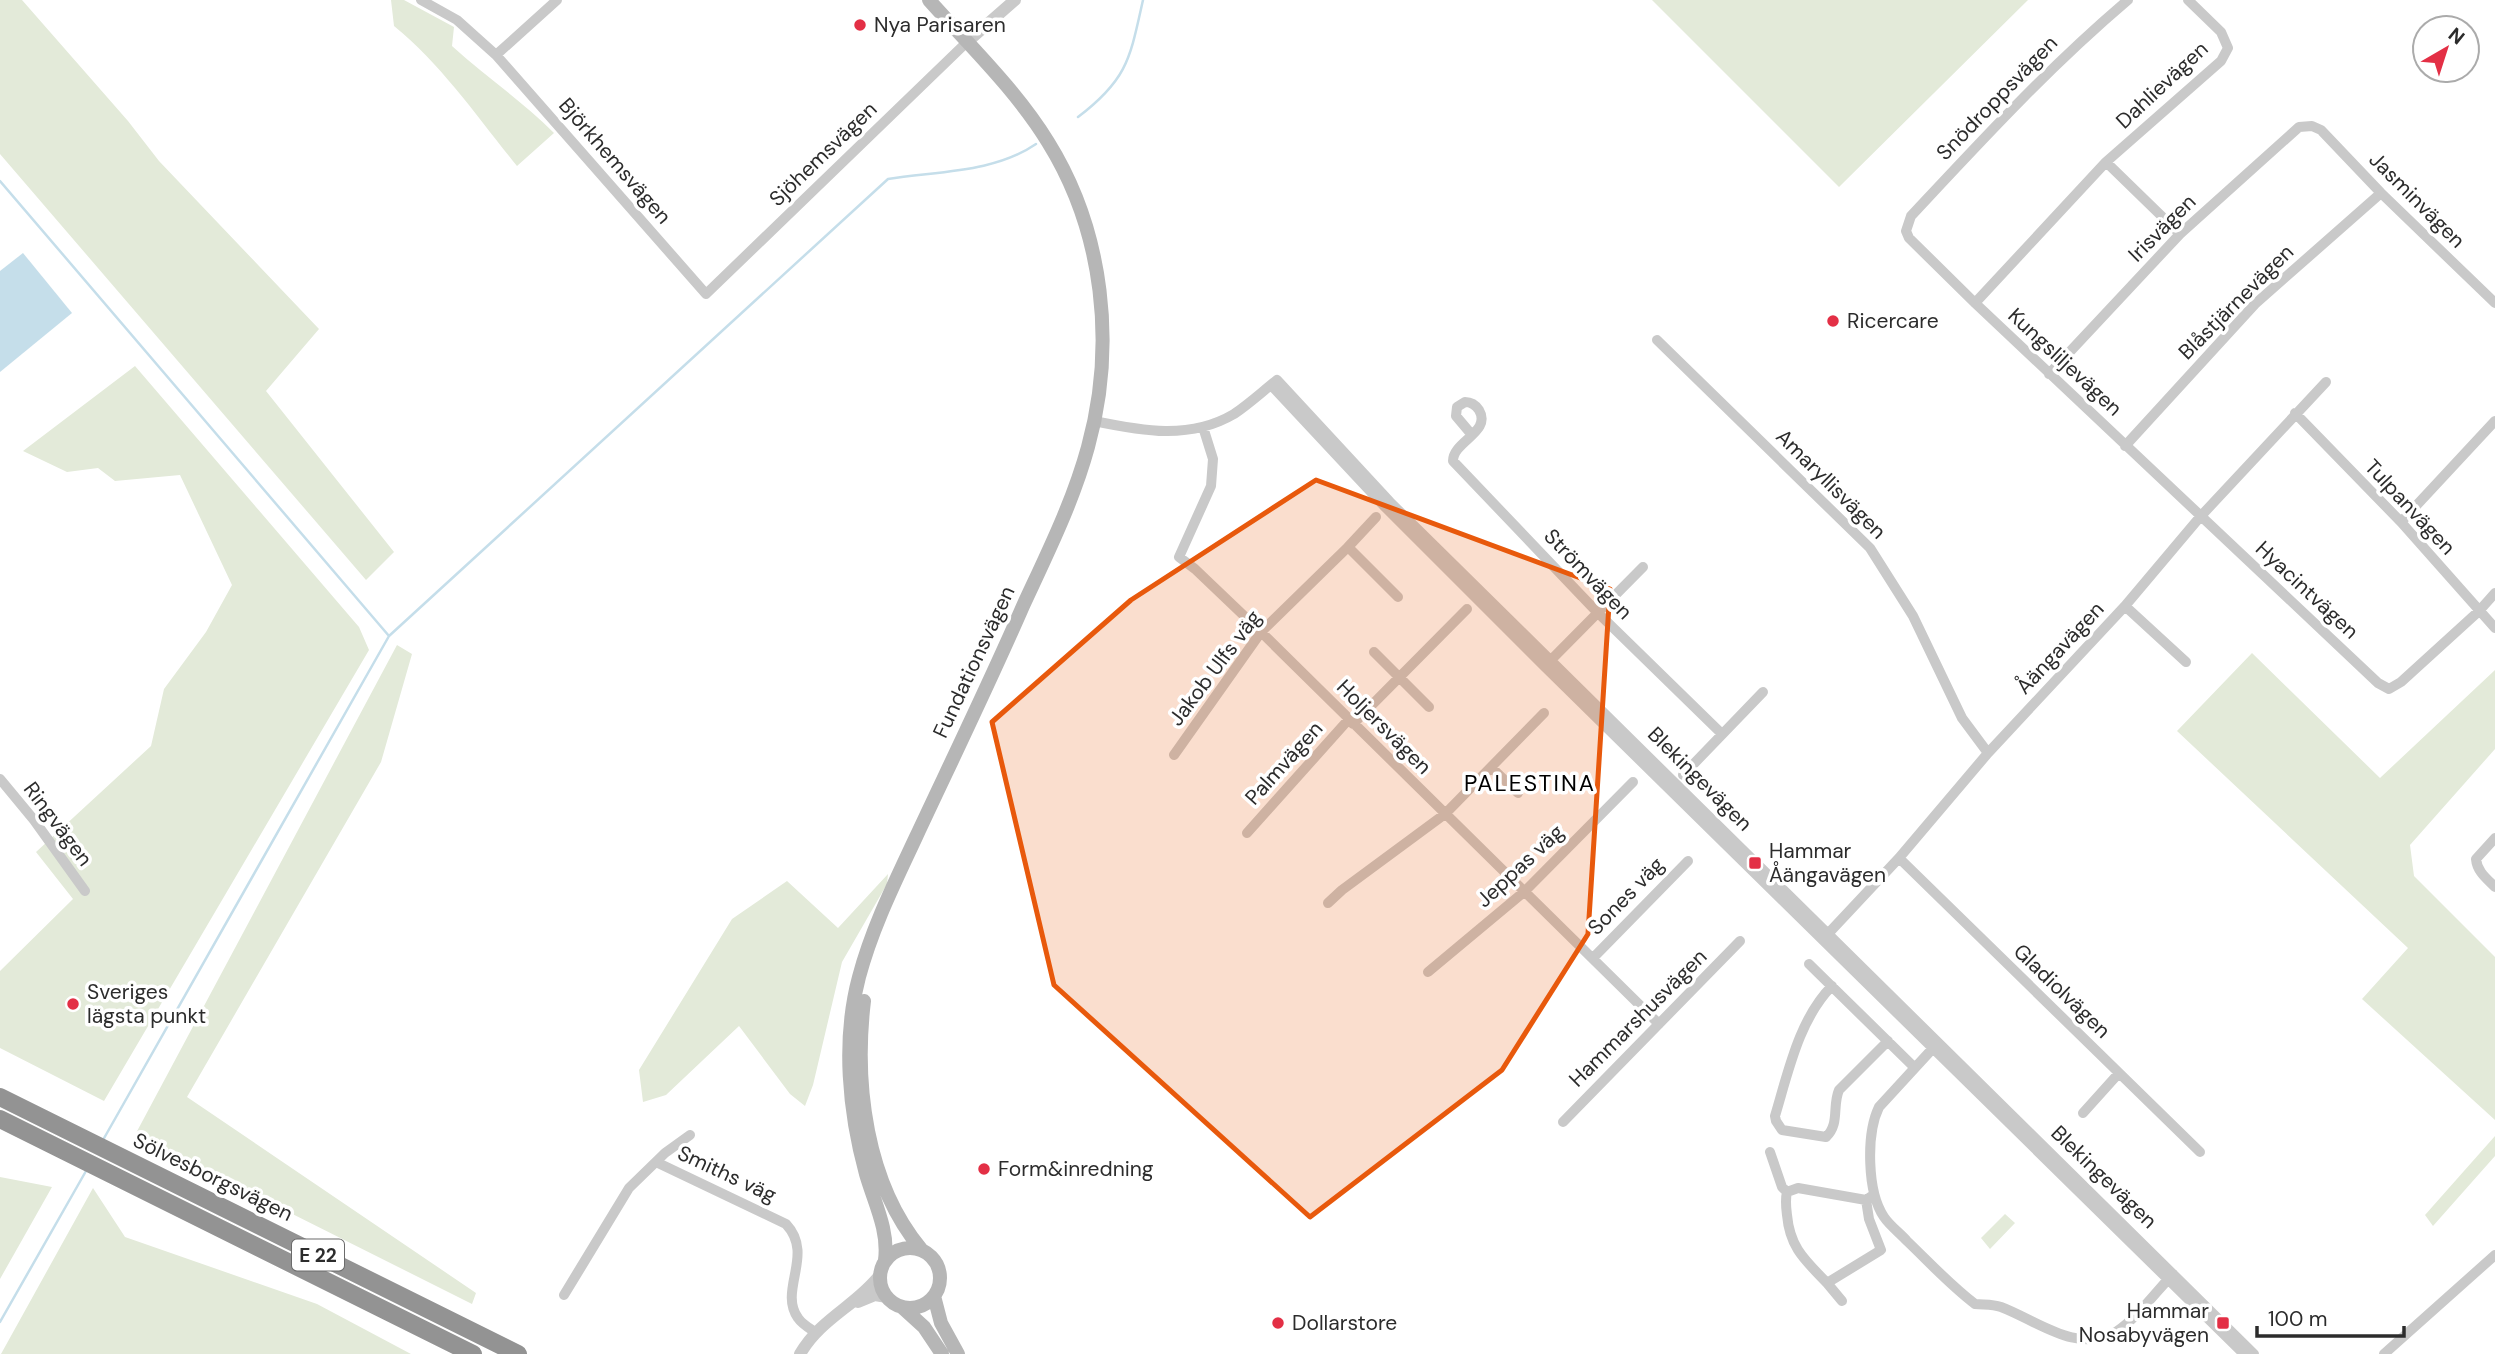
<svg xmlns="http://www.w3.org/2000/svg" width="2495" height="1354" viewBox="0 0 2495 1354" font-family="'DM Sans',sans-serif">
  <style>
    .green { fill: #e3ead9 }
    .water { fill: #c5deea }
    .lines { fill: none; stroke-linecap: round; stroke-linejoin: round }
    .stream { stroke: #c5deea; stroke-width: 2.5 }
    .minor { stroke: #c9c9c9; stroke-width: 10 }
    .tertiary { stroke: #c9c9c9; stroke-width: 12 }
    .secondary { stroke: #b6b6b6; stroke-width: 14 }
    .motorway { stroke: #939393; stroke-width: 18 }
    .marked { fill: #e8590c; fill-opacity: 0.2; stroke: #e8590c; stroke-width: 5; stroke-linejoin: round }
    .poi-dot { fill: #e32f45; stroke: #fff; stroke-width: 2.5 }
    .labels { text-anchor: middle; dominant-baseline: central; stroke-width: 7; stroke-linejoin: round; paint-order: stroke }
    .shield { fill: #fff; stroke: #6b6b6b; stroke-width: 2 }
    .shield-label { font-size: 19px; font-weight: bold; fill: #2c2c2c }
    .poi-label { font-size: 21px; fill: #2c2c2c; stroke: #fff; text-anchor: start }
    .street-label { font-size: 21px; fill: #2c2c2c; stroke: #fff }
    .neighbourhood-label { font-size: 23px; letter-spacing: 2px; fill: #000; stroke: #fff }
  </style>
  <rect width="100%" height="100%" fill="#fff"/>
  <path class="green" d="M0,0H22L128,121L159,161L319,329L266,391L394,552L366,580L0,154Z
    M391,0H404L454,27L452,46C485,76 522,101 554,133L517,166C478,118 442,65 394,26Z
    M1652,0H2028L1839,187Z
    M135,366L359,627L369,650L104,1101L0,1048V971L73,899L36,852L151,746L164,689L206,632L232,585L180,475L115,481L98,468L67,472L23,451Z
    M397,645L412,654L381,762L187,1097L476,1293L472,1304L135,1135Z
    M2252,653L2380,778L2495,670V749L2410,845L2414,876L2495,957V1120L2362,999L2408,948L2177,731Z
    M888,874L887,884L842,962L813,1085L805,1106L790,1094L739,1026L666,1095L643,1102L639,1070L732,919L787,881L838,928Z
    M2495,1136V1156L2433,1226L2425,1215Z
    M0,1177L52,1187L0,1279Z
    M93,1188L125,1237L317,1304L411,1354H1Z
    M2005,1214L2015,1223L1990,1249L1981,1238Z"/>
  <path class="water" d="M23,253L72,313L0,372V271Z"/>
  <g class="lines">
    <path class="stream" d="M1078,117C1128,79 1130,58 1143,0
      M0,181L389,636
      M103,1140L389,636L888,179C937,171 994,173 1036,144
      M0,1322L86,1171"/>
    <path class="minor" d="M421,0L457,20L496,55L706,294L967,42
      M2128,0C2049,67 1982,140 1911,216L1906,231L1909,238L1975,303L2378,683L2389,689L2401,682L2479,611L2495,593
      M496,55L557,0
      M2106,162L2180,234
      M1975,303L2106,162L2221,61L2228,48L2221,32L2188,0
      M1657,340L1870,548L1913,616L1962,718L1988,753
      M2049,374L2180,234L2299,127L2312,126L2321,130L2381,193L2495,303
      M1271,385L1385,507L1544,666L2244,1354
      M2295,413L2401,522L2495,628
      M1094,421C1142,431 1190,440 1234,414C1249,404 1263,391 1277,380L1390,502L2254,1354
      M1203,427L1213,459L1211,486L1179,557L1195,569L1261,632L1659,1024
      M1472,435L1456,416L1457,407L1465,402C1471,402 1475,404 1479,410C1492,432 1453,441 1453,461L1597,612L1722,734
      M2125,446L2255,304L2381,193
      M2401,522L2495,421
      M1348,547L1376,517
      M2125,606L2186,662
      M1374,652L1429,707
      M1547,664L1643,567
      M1353,724L1467,609
      M1174,755L1261,632L1348,547L1398,597
      M1492,768L1518,793
      M1683,775L1763,692
      M0,779L34,820L85,891
      M1247,833L1349,719
      M2495,838L2476,859C2477,871 2486,878 2495,887
      M1899,858L2200,1152
      M1328,903L1342,890L1445,814L1544,713
      M1825,937L1899,858L1988,753L2125,606L2200,517L2326,382
      M1593,958L1688,861
      M1809,964L1914,1067
      M1428,972L1525,891L1633,782
      M1832,986C1799,1019 1788,1073 1775,1116L1776,1121L1782,1130L1826,1137C1840,1124 1832,1106 1839,1090L1888,1041
      M1935,1046L1879,1107C1866,1134 1867,1192 1884,1217C1890,1226 1900,1233 1907,1241C1929,1262 1950,1285 1975,1304C1984,1305 1992,1304 2001,1307C2038,1321 2076,1354 2116,1332C2137,1318 2155,1293 2173,1274
      M2083,1113L2119,1073
      M1563,1122L1740,941
      M1770,1152L1782,1187L1787,1192
      M656,1162L786,1224C815,1255 778,1290 798,1318C802,1324 809,1328 815,1332
      M1866,1200L1869,1219L1881,1250L1827,1283C1805,1260 1790,1248 1787,1215C1786,1207 1785,1200 1787,1192L1798,1188L1866,1200L1873,1195
      M1827,1283L1842,1301
      M564,1295L629,1188L665,1153L690,1135
      M2384,1354L2495,1255"/>
    <path class="tertiary" d="M967,42L1015,0
      M858,1302L875,1295L887,1297
      M800,1354C821,1318 856,1306 880,1275"/>
    <path class="secondary" d="M864,1001C854,1084 866,1183 921,1249
      M880 1278a30 30 0 1 1 60 0a30 30 0 1 1-60 0Z
      M885,1260C889,1230 874,1202 866,1174C849,1112 842,1040 859,977C872,928 895,882 916,837C952,760 989,684 1023,606C1047,554 1073,502 1088,447C1116,346 1104,232 1048,142C1016,90 970,46 929,0
      M934,1296L941,1323L958,1354
      M902,1307L924,1327L942,1354"/>
    <path class="motorway" d="M0,1097L518,1354
      M0,1119L473,1354"/>
  </g>
  <path class="marked" d="M1316,480L1610,589L1588,934L1502,1070L1310,1217L1054,985L992,722L1131,600Z"/>
  <g class="poi-dot">
    <circle cx="860" cy="25" r="7"/>
    <circle cx="1833" cy="321" r="7"/>
    <rect x="1748" y="856" width="14" height="14" rx="3.5"/>
    <circle cx="73" cy="1004" r="7"/>
    <circle cx="984" cy="1169" r="7"/>
    <circle cx="1278" cy="1323" r="7"/>
    <rect x="2216" y="1316" width="14" height="14" rx="3.5"/>
  </g>
  <g class="labels">
    <rect class="shield" x="292" y="1239.5" width="52" height="31" rx="5"/>
    <g class="shield-label">
      <text x="318" y="1255">E 22</text>
    </g>
    <g class="poi-label">
      <text x="874" y="25">Nya Parisaren</text>
      <text x="1847" y="321">Ricercare</text>
      <text x="1769" y="851">Hammar<tspan x="1769" dy="24">Åängavägen</tspan></text>
      <text x="87" y="992">Sveriges<tspan x="87" dy="24">lägsta punkt</tspan></text>
      <text x="998" y="1169">Form&amp;inredning</text>
      <text x="2209" y="1311" text-anchor="end">Hammar<tspan x="2209" dy="24">Nosabyvägen</tspan></text>
      <text x="1292" y="1323">Dollarstore</text>
    </g>
    <g class="street-label">
      <text transform="translate(2162 85) rotate(-43)">Dahlievägen</text>
      <text transform="translate(1997 98) rotate(-46)">Snödroppsvägen</text>
      <text transform="translate(823 154) rotate(-44)">Sjöhemsvägen</text>
      <text transform="translate(615 161) rotate(49)">Björkhemsvägen</text>
      <text transform="translate(2417 200) rotate(45)">Jasminvägen</text>
      <text transform="translate(2162 228) rotate(-45)">Irisvägen</text>
      <text transform="translate(2236 302) rotate(-45)">Blåstjärnevägen</text>
      <text transform="translate(2065 362) rotate(43)">Kungsliljevägen</text>
      <text transform="translate(1831 484) rotate(45)">Amaryllisvägen</text>
      <text transform="translate(2410 507) rotate(47)">Tulpanvägen</text>
      <text transform="translate(1588 574) rotate(46)">Strömvägen</text>
      <text transform="translate(2307 590) rotate(43)">Hyacintvägen</text>
      <text transform="translate(2060 648) rotate(-47)">Åängavägen</text>
      <text transform="translate(974 662) rotate(-65)">Fundationsvägen</text>
      <text transform="translate(1215 668) rotate(-53)">Jakob Ulfs väg</text>
      <text transform="translate(1384 727) rotate(45)">Holjersvägen</text>
      <text transform="translate(1284 763) rotate(-48)">Palmvägen</text>
      <text transform="translate(1700 779) rotate(45)">Blekingevägen</text>
      <text transform="translate(58 824) rotate(53)">Ringvägen</text>
      <text transform="translate(1520 866) rotate(-43)">Jeppas väg</text>
      <text transform="translate(1626 896) rotate(-46)">Sones väg</text>
      <text transform="translate(2062 991) rotate(44)">Gladiolvägen</text>
      <text transform="translate(1638 1018) rotate(-45)">Hammarshusvägen</text>
      <text transform="translate(727 1174) rotate(25)">Smiths väg</text>
      <text transform="translate(213 1177) rotate(26)">Sölvesborgsvägen</text>
      <text transform="translate(2104 1177) rotate(44)">Blekingevägen</text>
    </g>
    <g class="neighbourhood-label">
      <text x="1530" y="783">PALESTINA</text>
    </g>
  </g>
  <g transform="translate(2446 49) rotate(39)"><circle r="33" fill="#ffffff" stroke="#ababab" stroke-width="2"/>
  <path d="M0-5L12 26L0 18L-12 26Z" fill="#e32f45"/>
  <text y="-10" font-size="19" font-weight="bold" text-anchor="middle" fill="#2c2c2c">N</text>
  </g>
  <path d="M2257 1326v10h147v-10" fill="none" stroke="#2c2c2c" stroke-width="3.5"/>
  <text x="2268" y="1326" font-size="21" fill="#2c2c2c" stroke="#ffffff" stroke-width="5" paint-order="stroke">100 m</text>
</svg>
